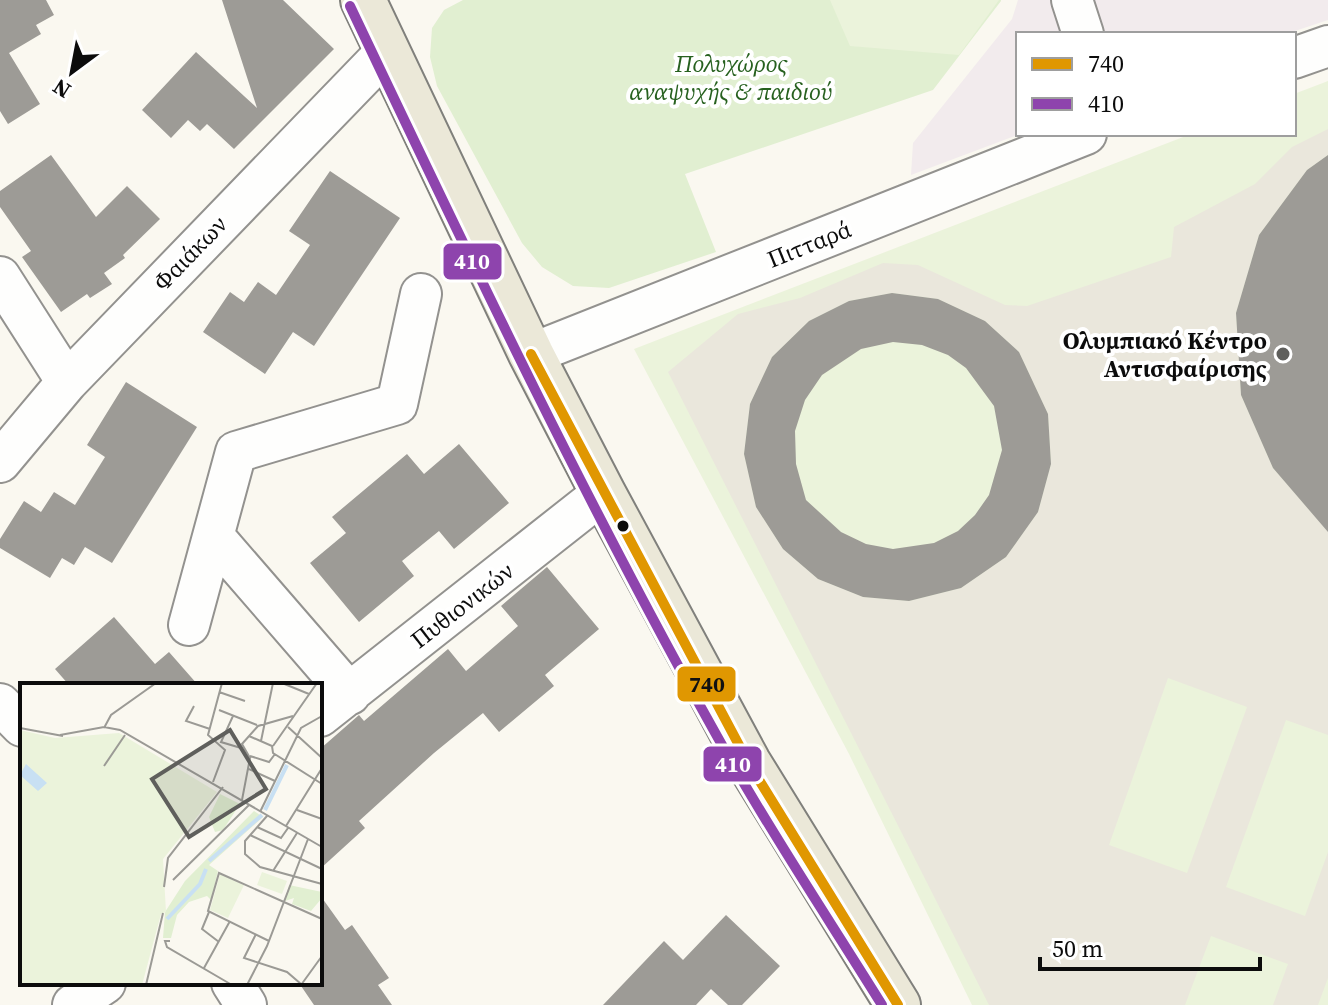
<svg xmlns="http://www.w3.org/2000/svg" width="1328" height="1005" viewBox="0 0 1328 1005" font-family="'Source Serif 4',serif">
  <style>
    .industrial { fill: #f2ebed }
    .green { fill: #e1efd1 }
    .pitch { fill: #ebf3db }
    .plaza { fill: #eae7dc; fill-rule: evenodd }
    .building { fill: #9d9b96; fill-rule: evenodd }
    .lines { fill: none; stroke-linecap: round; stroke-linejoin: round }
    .minor-casing { stroke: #93928f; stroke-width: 44 }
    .major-casing { stroke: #80807c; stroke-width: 48 }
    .minor { stroke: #fefefd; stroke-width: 40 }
    .major { stroke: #ebe8d8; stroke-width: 44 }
    .bus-1-casing { stroke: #fff; stroke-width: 16 }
    .bus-2-casing { stroke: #fff; stroke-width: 16 }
    .bus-1 { stroke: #e09701; stroke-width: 10 }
    .bus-2 { stroke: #8e44ad; stroke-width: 10 }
    .poi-dot { fill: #5f5f5c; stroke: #fff; stroke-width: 3 }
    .bus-dot { fill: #0c0c0c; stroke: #fff; stroke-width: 3 }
    .labels { text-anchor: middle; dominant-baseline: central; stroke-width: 8; stroke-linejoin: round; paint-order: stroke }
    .park-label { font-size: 24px; font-style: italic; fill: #27611f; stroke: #fff }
    .street-label { font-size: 24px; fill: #0c0c0c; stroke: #fff }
    .poi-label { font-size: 24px; font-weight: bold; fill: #0c0c0c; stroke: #fff; text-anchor: end }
    .inset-river { fill: none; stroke: #c8e0f3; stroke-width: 4 }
    .inset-road { fill: none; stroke: #9b9a95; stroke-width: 2 }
    .view { fill: #5f5f5c; fill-opacity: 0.15; stroke: #5f5f5c; stroke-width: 4 }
    .inset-edge { fill: none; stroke: #0c0c0c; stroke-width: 4 }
    .line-badge { stroke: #fff; stroke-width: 3 }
    .badge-label { font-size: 22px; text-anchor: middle; font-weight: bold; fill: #fff }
    .pale-badge-label { font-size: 22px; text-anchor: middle; font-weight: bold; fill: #111 }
  </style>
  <rect width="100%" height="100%" fill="#faf8f0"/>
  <path class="industrial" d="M1018,0H1328V20L1286,34H1018L1020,134L911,175L913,143L1012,19Z"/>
  <path class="green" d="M463,0H1001V1L933,90L685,174L716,252L609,288L573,286L542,267L522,243L437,86L430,57L432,28L444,10Z"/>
  <path class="pitch" d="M830,0H999L959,55L850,46Z
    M1328,81V1005H972L849,754L634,349L1191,134H1294V94Z"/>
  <path class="plaza" d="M1328,129V155L1307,170L1259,235L1236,313L1241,395L1273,468L1311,512L1328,524V735L1286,720L1226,887L1305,916L1328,852V978L1318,1005H1273L1288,964L1211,936L1185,1005H989L668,372L738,314L800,298L883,263L918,265L1005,305L1027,306L1171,257L1174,227L1255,184L1292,147ZM892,293L938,299L985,321L1019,352L1048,414L1051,464L1038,512L1006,557L961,588L909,601L863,597L818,579L783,549L756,507L744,454L750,404L772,357L809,321L849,301ZM1168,678L1247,707L1187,873L1109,845Z"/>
  <path class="building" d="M0,0H46L54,15L36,25L41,34L9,53L40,104L8,124L0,111Z
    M222,0H283L334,49L234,149L207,124L200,131L188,120L171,138L142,110L196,52L257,108Z
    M51,155L96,217L127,186L160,219L123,255L125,258L104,273L112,284L90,298L87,294L61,312L22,257L31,251L0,207V191Z
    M1328,155V532L1273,468L1241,395L1236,313L1259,235L1307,170Z
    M330,171L400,218L314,346L293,332L265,374L203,332L230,292L244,302L258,282L276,295L310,245L289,231Z
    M892,293L938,299L985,321L1019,352L1048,414L1051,464L1038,512L1006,557L961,588L909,601L863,597L818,579L783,549L756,507L744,454L750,404L772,357L809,321L849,301ZM893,342L922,345L948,355L966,368L994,406L1002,450L989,495L975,515L958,531L934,543L893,549L866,544L841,532L806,500L796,464L795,431L805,400L822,375L861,349Z
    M126,382L197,427L112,563L85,547L74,565L62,558L50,578L0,548V539L24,501L41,512L54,492L75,505L105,457L87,445Z
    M459,444L509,503L454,549L439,531L402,561L414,576L359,622L310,563L346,533L332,517L407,454L424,474Z
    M547,567L599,629L545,675L554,686L499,732L483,713L434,753L359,821L365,828L320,869V749L359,715L364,721L448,649L466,671L518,626L501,606Z
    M114,617L155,664L169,652L198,685H69L55,669Z
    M320,895L345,930L352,925L389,978L378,985L392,1005H314L299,983H320Z
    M726,915L780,966L742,1005H728L711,989L696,1005H603L664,941L683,960Z"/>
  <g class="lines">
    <g class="minor-casing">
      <path id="minor" d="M1072,0L1083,34
        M1294,58L1328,46
        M0,277L67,382
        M531,354L1086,134
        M0,462L67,382L387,51
        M214,537L350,694
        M189,625L236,452L397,404L421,294
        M0,704L22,726
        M320,716L603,493
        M232,983L246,1005
        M73,1005L105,983"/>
    </g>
    <g class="major-casing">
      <path id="major" d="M363,0L531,354L603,493L748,762L898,1005"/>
    </g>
    <use href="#minor" class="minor"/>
    <use href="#major" class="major"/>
    <g class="bus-1-casing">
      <path id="bus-1" d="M531,354L748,762L898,1005"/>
    </g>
    <g class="bus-2-casing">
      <path id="bus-2" d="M350,6C472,263 594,520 735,768C781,848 833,926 882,1005"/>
    </g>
    <use href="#bus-1" class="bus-1"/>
    <use href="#bus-2" class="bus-2"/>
  </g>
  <circle class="poi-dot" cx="1283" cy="354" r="8"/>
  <circle class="bus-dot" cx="623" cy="526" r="7"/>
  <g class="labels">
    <g class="park-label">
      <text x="731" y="63">Πολυχώρος<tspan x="731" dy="28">αναψυχής &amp; παιδιού</tspan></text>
    </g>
    <g class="street-label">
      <text transform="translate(809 244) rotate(-22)">Πιτταρά</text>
      <text transform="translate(190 253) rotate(-46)">Φαιάκων</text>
      <text transform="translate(462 605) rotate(-38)">Πυθιονικών</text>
    </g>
    <g class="poi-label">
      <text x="1267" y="340">Ολυμπιακό Κέντρο<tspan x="1267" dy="28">Αντισφαίρισης</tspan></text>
    </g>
  </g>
  <g transform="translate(20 683)">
    <rect width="302" height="302" fill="#faf8f0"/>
    <path d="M200,111L220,121L203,147L195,149L189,134ZM234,128L243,134L189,182L198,188L191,217L187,213L169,219L157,232L151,255H143L145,229L165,198ZM269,202L302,209V215L291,228L272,221L274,215L265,218Z" fill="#e1efd1"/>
    <path d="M0,47L35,55L99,50L197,109L143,176L146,229L141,231L122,302L0,301ZM242,189L267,198L262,211L237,202ZM200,191L224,202L208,235L190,227Z" fill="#ebf3db"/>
    <path d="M6,81L27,100L18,108L0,92Z" fill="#c8e0f3"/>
    <path class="inset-river" d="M245,127L267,82M189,178L242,132M147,236L180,201L186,186"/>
    <path class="inset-road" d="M262,0L289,11M199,9L225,18M174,23L166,38L190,46M199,27L237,42M213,33L201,59L221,65M268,44L302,75M0,45L43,53M84,45L91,32L136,0M40,52L84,44L100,47L302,164M229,53L252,63L253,70L302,101M241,58L253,0M253,63L297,0M230,73L249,79L255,71M84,83L105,52M229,86L255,98M193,99L205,67L188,52L202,0M222,117L230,75L222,61L238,43L273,33M277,127L302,136M240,129L281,45L302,33M247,133L225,158V171L240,184L302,201M266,143L302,85M237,144L261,155L268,145M230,152L302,186M253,188L277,150M153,197L229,122M144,204L148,175L203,104M189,229L182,246L199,259M236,251L224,275L267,289L281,301M150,258H145L147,264L212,302M249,258L188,228L199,190L302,236M184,285L210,238M126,302L143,230M227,302L247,263L288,156M281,302L302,273"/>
    <path class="view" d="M210,47L246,106L169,154L132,96Z"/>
    <rect width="302" height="302" class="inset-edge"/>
  </g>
  <g class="line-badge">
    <rect x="442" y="242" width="61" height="39" rx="8" fill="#8e44ad"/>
    <rect x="676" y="665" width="61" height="38" rx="8" fill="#e09701"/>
    <rect x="702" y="745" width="61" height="38" rx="8" fill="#8e44ad"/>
  </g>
  <g class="badge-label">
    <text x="472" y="269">410</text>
    <text x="733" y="772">410</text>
  </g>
  <g class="pale-badge-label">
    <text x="707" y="692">740</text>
  </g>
  <rect x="1016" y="32" width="280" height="104" fill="#ffffff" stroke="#9e9e9e" stroke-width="2"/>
  <rect x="1032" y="58" width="40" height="12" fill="#e09701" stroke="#9e9e9e" stroke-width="2"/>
  <text x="1088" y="72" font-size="24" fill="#0c0c0c">740</text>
  <rect x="1032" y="98" width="40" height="12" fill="#8e44ad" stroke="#9e9e9e" stroke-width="2"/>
  <text x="1088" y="112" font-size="24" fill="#0c0c0c">410</text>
  <g transform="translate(72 72) rotate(212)" stroke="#ffffff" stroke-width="6" paint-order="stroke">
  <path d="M0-6L14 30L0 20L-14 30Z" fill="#0c0c0c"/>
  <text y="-12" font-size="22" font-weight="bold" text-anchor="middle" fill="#0c0c0c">N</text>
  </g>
  <path d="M1040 957v12h220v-12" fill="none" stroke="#0c0c0c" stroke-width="4"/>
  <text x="1052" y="957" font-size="24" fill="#0c0c0c" stroke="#ffffff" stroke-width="6" paint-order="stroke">50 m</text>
</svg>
